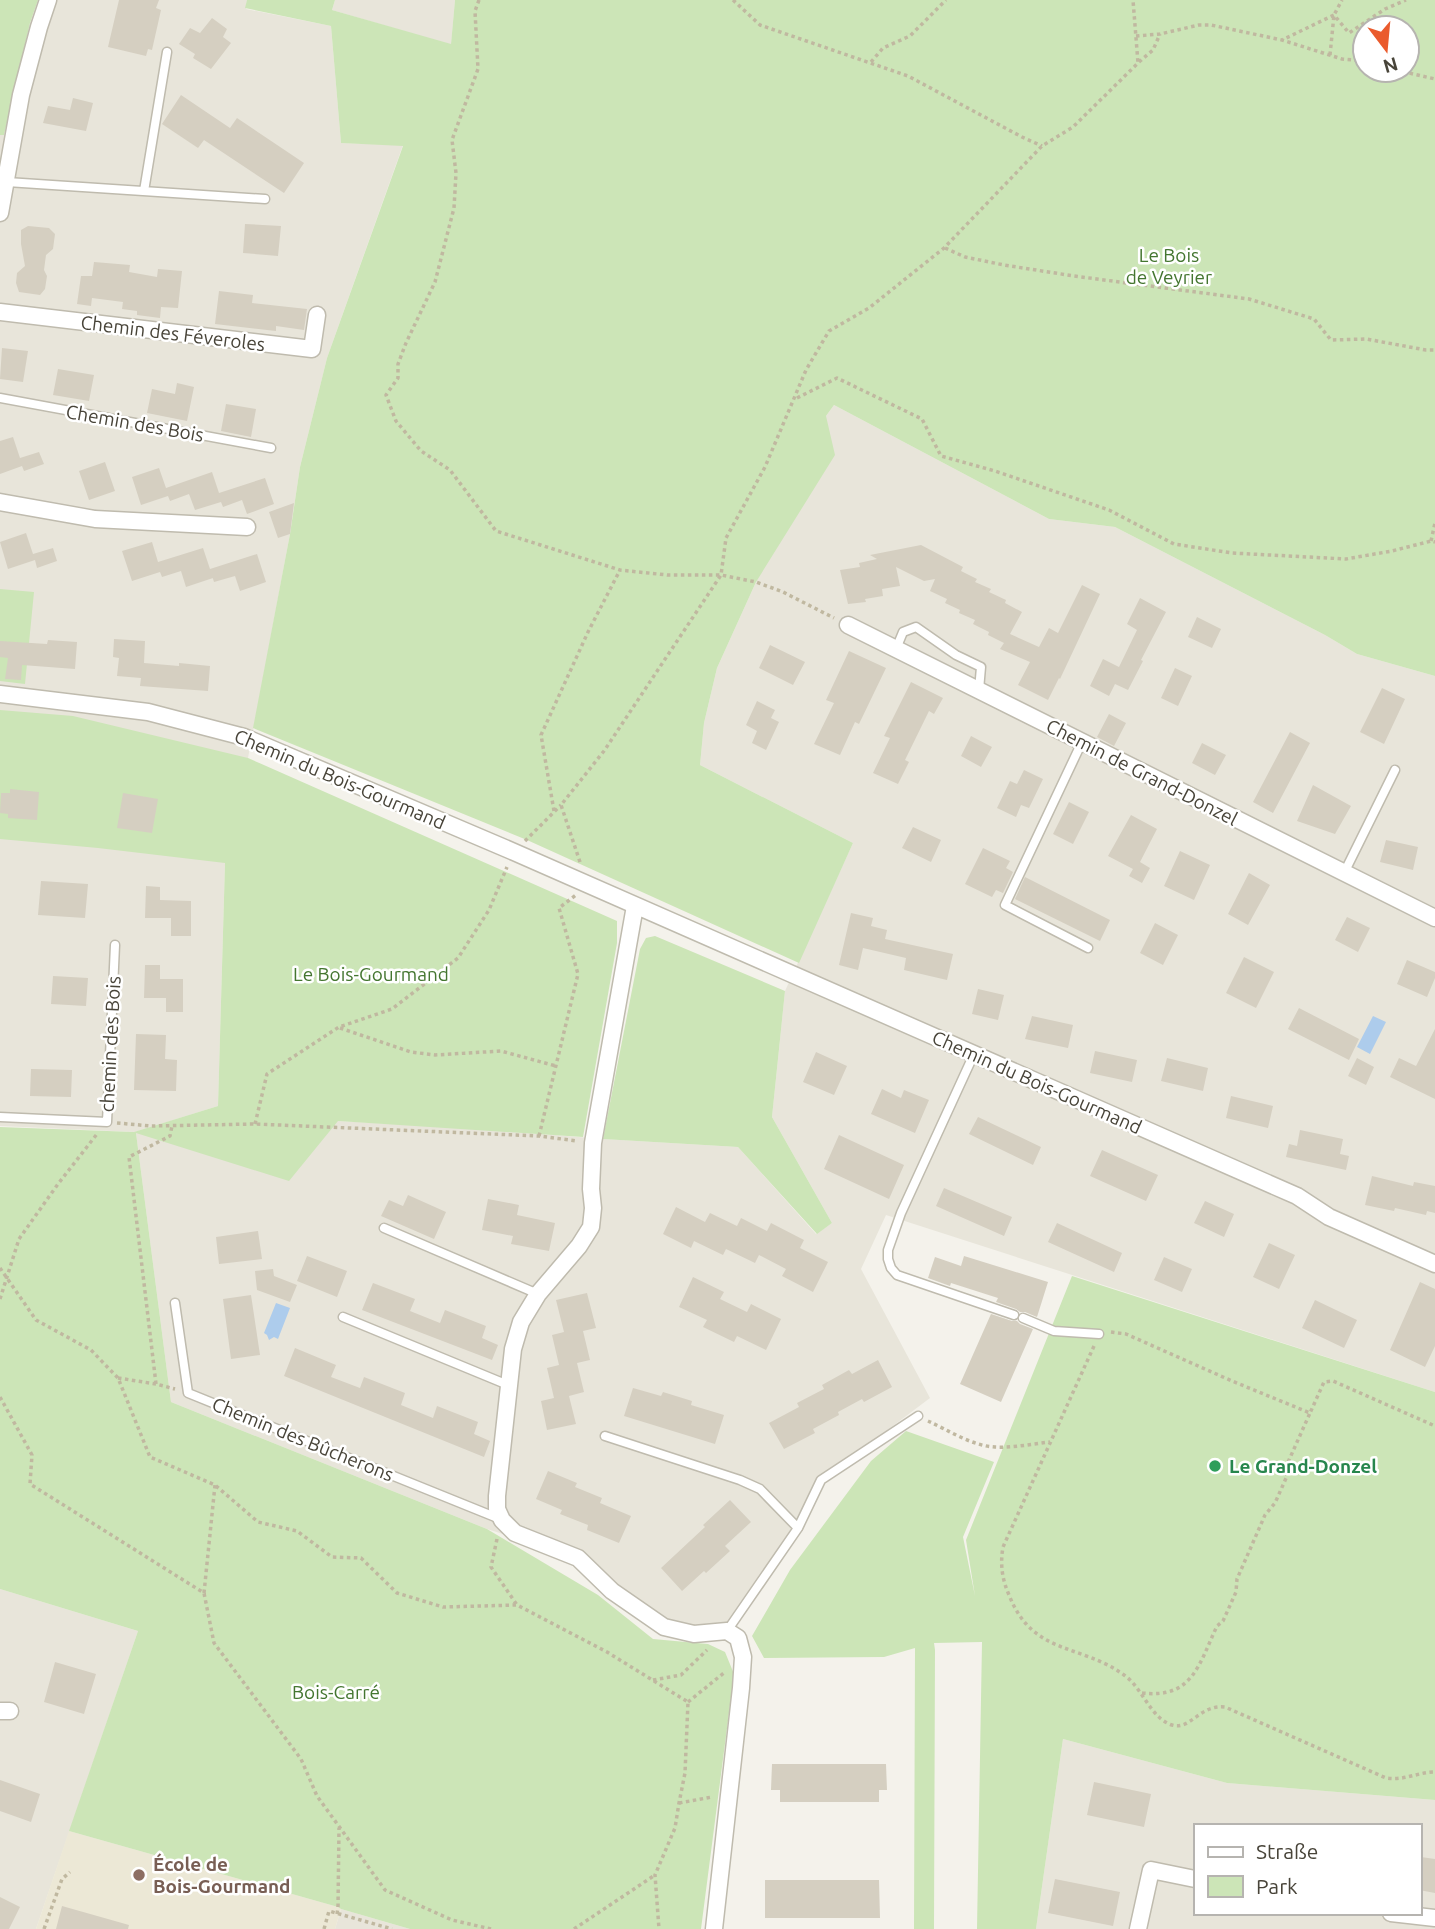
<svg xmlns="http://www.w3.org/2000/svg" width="1435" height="1929" viewBox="0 0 1435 1929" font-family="Ubuntu,sans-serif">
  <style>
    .residential { fill: #e8e5da; fill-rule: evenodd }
    .education { fill: #ece8d6 }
    .green { fill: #cce5b7; fill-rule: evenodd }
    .water { fill: #adccec }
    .building { fill: #d5cfc1 }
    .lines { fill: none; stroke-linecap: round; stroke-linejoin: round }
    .lane-casing { stroke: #bfbbae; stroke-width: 11 }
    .street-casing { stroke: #bfbbae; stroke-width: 19 }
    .path { stroke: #c0b8a0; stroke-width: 3.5; stroke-dasharray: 3.5 3.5; stroke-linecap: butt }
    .lane { stroke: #fff; stroke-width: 8 }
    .street { stroke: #fff; stroke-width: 16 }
    .leisure-dot { fill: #2e9e5b; stroke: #fff; stroke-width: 2.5 }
    .education-dot { fill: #8d6e63; stroke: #fff; stroke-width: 2.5 }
    .labels { text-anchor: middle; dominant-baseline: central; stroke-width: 5; stroke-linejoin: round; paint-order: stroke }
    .park-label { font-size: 19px; fill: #447630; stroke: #fff }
    .street-label { font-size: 19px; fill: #484439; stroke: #fff }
    .leisure-label { font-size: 19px; font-weight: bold; fill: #27864d; stroke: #fff; text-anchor: start }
    .education-label { font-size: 19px; font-weight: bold; fill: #785e54; stroke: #fff; text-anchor: start }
  </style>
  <rect width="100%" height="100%" fill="#f4f2eb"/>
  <path class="residential" d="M38,0H247L246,9L331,26L341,143L403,145L327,358L300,467L290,534L248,758L225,862L218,1106L135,1132L0,1126V135H4L30,23Z
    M335,0H455L451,45L332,10Z
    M834,405L1049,519L1115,527L1325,635L1357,654L1435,676V1392L886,1215L861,1269L930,1398L821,1480L798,1528L727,1631L664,1627L578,1558L487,1529L171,1402L136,1133L338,1121L481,1129L603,1139L738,1147L816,1234L832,1223L772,1117L785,991L853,843L700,765L704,723L717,668L756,582L826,416Z
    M0,1589L138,1631L36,1929H0Z
    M1063,1739L1227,1783L1435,1800V1929H1036ZM1195,1826H1419V1913H1195Z
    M341,1909L410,1929H335Z"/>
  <path class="education" d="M69,1831L338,1907L341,1909L335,1929H36Z"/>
  <path class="green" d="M0,0H38L30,23L4,135H0Z
    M247,0H335L332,10L451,44L455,0H1435V676L1357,654L1325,635L1115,527L1049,519L834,405L826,416L835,455L756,582L717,668L704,723L700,765L853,843L799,963L527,840L253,728L290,534L300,467L327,358L403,146L341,143L331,26L245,8ZM1365,28H1407V70H1365Z
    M0,589L34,592L25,684L0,681Z
    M0,710L73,716L248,758L617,921V943L583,1137L338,1121L289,1181L136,1133L171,1402L487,1529L598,1595L653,1639L708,1644L725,1652L734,1674L701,1929H410L341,1909L338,1907L69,1831L138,1631L0,1589V1127L134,1132L218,1106L225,863L98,848L0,839Z
    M655,936L785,991L772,1117L832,1223L817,1234L738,1147L603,1139L640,949L646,938Z
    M1072,1276L1435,1392V1800L1227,1783L1063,1739L1036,1929H977L982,1642L934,1643L935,1650L934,1929H914L915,1648L884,1657L764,1658L752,1636L790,1570L871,1461L906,1431L994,1462L963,1537L975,1596L966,1540Z"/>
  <path class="water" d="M1373,1016L1386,1022L1370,1054L1357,1047Z
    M276,1303L290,1308L278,1339L274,1337L269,1340L267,1335L264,1333Z"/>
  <path class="building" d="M119,0H159L156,8L161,10L152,50L148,49L146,56L108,47Z
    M212,18L227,29L223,37L231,43L211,69L193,58L195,54L179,44L190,28L200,33Z
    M181,95L230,128L237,118L304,163L284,193L204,140L198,148L162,124Z
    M73,98L93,103L86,131L43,123L48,106L70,110Z
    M245,224L281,226L278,256L243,253Z
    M28,226L49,228L55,234L53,249L46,255L44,270L47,276L45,289L40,295L19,292L16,283L17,273L25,266L21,244V230Z
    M94,262L130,265L129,272L157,277L158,269L182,271L178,308L161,307L160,318L137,315V311L122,309L123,302L92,298L91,306L77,304L81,276H92Z
    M219,291L253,295L252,303L307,309L304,330L276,326V331L215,324Z
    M2,348L28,351L23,382L0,379Z
    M58,369L94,375L89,401L53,395Z
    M177,383L194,387L187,421L147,413L152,389L175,394Z
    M226,404L256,409L251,437L221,431Z
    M13,437L20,458L39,452L44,464L24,471L22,466L0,474V441Z
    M105,462L115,491L89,500L79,471Z
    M159,468L166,488L212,472L219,493L265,478L274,504L247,514L242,500L223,507L221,502L195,510L189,494L170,501L168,496L141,505L132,477Z
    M294,503L290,534L278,538L269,512Z
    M26,533L33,554L53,548L57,561L37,568L35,560L8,569L0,542Z
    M152,542L158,562L203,548L213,578L186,587L181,571L162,577L160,572L132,581L122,551Z
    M921,545L963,567L961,571L977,579L975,582L991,589L989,592L1006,600L1005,603L1022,612L1010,634L1039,647L1049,628L1058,633L1082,585L1100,594L1060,679L1059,678L1048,700L1018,685L1030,662L1000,649L1004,643L988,635L989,632L973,624L975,620L959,613L960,610L945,603L947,599L930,591L935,579L924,581L896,567L900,586L882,589L883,596L865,599L866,602L848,604L840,570L860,567L859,563L877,559L870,555Z
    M257,554L266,582L240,591L235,576L214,582L210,569Z
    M1140,598L1166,612L1141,660L1143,661L1128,690L1115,684L1109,696L1090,686L1103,659L1119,667L1137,630L1127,624Z
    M1197,617L1221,629L1212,648L1188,637Z
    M114,639L145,641L144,663L179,666V663L210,666L208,691L140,686L141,678L117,676L119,658L113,657Z
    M48,640L77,642L75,669L22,665L21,680L5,679L8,658L0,657V641L47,644Z
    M770,645L805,662L793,685L759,668Z
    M849,651L886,668L859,724L855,722L840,755L814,744L834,703L826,700Z
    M1175,668L1192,676L1178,706L1161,698Z
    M911,682L943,698L934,714L929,711L905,760L909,762L898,784L873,773L890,738L884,736Z
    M1382,688L1405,699L1384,744L1360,732Z
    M757,701L775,710L771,718L779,722L766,750L752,743L757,731L746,725Z
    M1109,714L1126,723L1114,746L1097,737Z
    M1290,732L1310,743L1273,813L1253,802Z
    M971,736L992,747L981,767L961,756Z
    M1202,743L1226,755L1215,775L1192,763Z
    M1024,770L1043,779L1029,808L1021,805L1016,817L997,808L1010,781L1017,784Z
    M1313,785L1351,806L1335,834L1297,821Z
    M10,789L39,792L37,820L8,818V814L0,813L1,793H10Z
    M123,793L158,799L152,833L117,828Z
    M1069,802L1089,812L1073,844L1053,834Z
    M1131,815L1157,829L1140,862L1150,868L1142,883L1129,876L1133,869L1108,856Z
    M913,827L941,840L931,862L902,848Z
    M1386,840L1418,847L1413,870L1380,862Z
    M983,848L1010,861L1006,868L1013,872L1003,893L996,890L992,897L965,884Z
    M1180,851L1210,865L1194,900L1164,886Z
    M1249,873L1270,885L1248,925L1228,914Z
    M1025,877L1110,920L1100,941L1015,899Z
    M41,881L88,884L85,918L38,915Z
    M146,886L160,887V900L191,901V936H171V918H145Z
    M851,913L873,918L871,926L887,930L885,939L953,954L947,980L904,970L906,958L863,948L858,970L839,965Z
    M1347,917L1370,928L1358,952L1335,940Z
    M1155,923L1178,935L1163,965L1140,953Z
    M1244,957L1274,972L1256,1008L1226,993Z
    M1407,960L1435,972V978L1427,997L1397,984Z
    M145,965H160V979H183V1012H166V998H144Z
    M53,976L88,978L86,1006L51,1004Z
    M978,989L1004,995L998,1020L972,1014Z
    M1299,1008L1359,1039L1349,1060L1288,1029Z
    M1032,1016L1073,1025L1068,1048L1025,1039Z
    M1435,1029V1099L1390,1077L1399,1058L1416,1066Z
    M136,1034L166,1035L165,1059L177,1060L176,1091L134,1090Z
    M1095,1051L1137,1060L1132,1082L1090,1073Z
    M816,1052L847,1066L834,1095L803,1082Z
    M1167,1058L1208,1068L1203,1091L1161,1081Z
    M1357,1058L1374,1067L1366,1085L1348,1076Z
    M31,1069L72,1070L71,1097L30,1096Z
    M882,1089L901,1098L904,1090L929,1100L915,1133L871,1114Z
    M1231,1096L1273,1106L1268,1128L1226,1118Z
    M978,1117L1041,1147L1033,1165L969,1134Z
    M1300,1130L1343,1139L1340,1154L1349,1156L1346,1170L1286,1157L1289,1144L1297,1146Z
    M839,1135L904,1165L889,1199L824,1169Z
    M1102,1150L1158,1175L1146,1201L1090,1176Z
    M1372,1176L1413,1186L1414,1182L1435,1186V1213L1427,1211L1426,1215L1395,1208L1394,1211L1365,1205Z
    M944,1188L1012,1217L1004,1236L936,1206Z
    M408,1195L446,1212L434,1239L381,1216L389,1200L403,1206Z
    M488,1199L519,1205L517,1215L555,1223L549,1251L511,1244L513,1236L482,1230Z
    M1205,1201L1234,1214L1224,1237L1194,1223Z
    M676,1207L705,1222L710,1213L737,1226L741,1218L767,1231L771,1223L804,1240L800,1248L828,1262L813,1292L782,1276L786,1269L759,1255L755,1263L726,1249L723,1255L694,1241L691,1248L663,1234Z
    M1057,1223L1122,1253L1114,1272L1048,1242Z
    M258,1231L262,1259L219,1264L216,1237Z
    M1269,1243L1295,1255L1279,1289L1253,1277Z
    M307,1256L347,1271L337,1297L297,1281Z
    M964,1256L1048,1282L1037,1317L1025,1312H1020L1016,1309L996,1302L998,1298L951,1283L950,1286L928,1278L935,1257L961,1266Z
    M1164,1257L1192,1269L1182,1292L1154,1280Z
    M273,1269L274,1276L297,1285L290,1302L257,1290L255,1271Z
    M693,1277L724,1292L720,1299L747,1312L751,1304L781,1319L766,1350L737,1336L734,1342L703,1327L707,1320L679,1307Z
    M1420,1282L1435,1289V1346L1425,1367L1390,1350Z
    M373,1283L415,1299L410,1311L440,1323L445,1310L486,1326L482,1338L498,1345L492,1360L362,1310Z
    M587,1293L596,1328L583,1331L590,1360L577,1363L584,1392L569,1396L576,1424L547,1430L541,1401L554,1398L547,1368L559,1365L552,1335L564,1332L556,1300Z
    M251,1295L260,1355L231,1359L223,1299Z
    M1315,1300L1357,1320L1344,1348L1302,1328Z
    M991,1314L1012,1321H1017L1020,1324L1033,1329L1001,1402L960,1384Z
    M295,1348L336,1365L331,1377L360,1388L364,1377L405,1393L401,1405L433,1418L437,1406L478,1422L474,1434L490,1441L484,1457L284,1376Z
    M878,1360L892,1387L864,1402L862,1399L838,1412L839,1415L813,1429L815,1433L784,1449L769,1423L799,1407L797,1403L824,1389L822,1385L849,1370L852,1374Z
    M633,1388L661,1396L663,1392L692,1401L691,1405L724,1415L715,1444L624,1416Z
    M548,1471L577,1483L575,1487L602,1498L600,1503L631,1516L619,1543L587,1530L588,1525L560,1514L562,1510L536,1499Z
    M730,1500L751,1522L725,1546L730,1551L706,1573L704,1571L682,1591L661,1568L705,1527L703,1525Z
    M55,1662L96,1674L84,1714L44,1702Z
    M772,1764H886L887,1790H879V1802H780V1790H771Z
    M0,1780L40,1794L31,1822L0,1811Z
    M1094,1782L1151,1794L1144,1827L1087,1815Z
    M1421,1857L1435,1859V1893L1419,1890Z
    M1055,1879L1120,1892L1113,1926L1048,1913Z
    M765,1880H879L880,1918H765Z
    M0,1897L20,1907L9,1929H0Z
    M62,1906L129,1925L128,1929H56Z"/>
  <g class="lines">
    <g class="lane-casing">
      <path id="lane" d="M7,182L265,199
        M144,191L167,52
        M0,398L271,448
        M896,649L903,632L916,627L956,655L981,667L979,690
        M1082,742L1005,905L1088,948
        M1344,873L1395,770
        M974,1054L901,1213L888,1250V1259L891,1268L897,1275L1014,1315
        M0,1117L107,1122L115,945
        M384,1228L538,1294
        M175,1303L188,1393L500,1519
        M343,1317L508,1385
        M1023,1318L1054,1331L1099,1334
        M605,1436L740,1480L760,1489L798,1528
        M727,1631L798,1528L821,1480L918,1416"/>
    </g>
    <g class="street-casing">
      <path id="street" d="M0,213L21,95L39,27L48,0
        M0,312L312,349L317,315
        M0,502L95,519L247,527
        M848,625L1435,918
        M0,694L148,712L244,737L514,852L1297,1196L1329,1217L1435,1264
        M635,906L593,1143L591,1189L593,1208L591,1227L579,1246L538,1294L521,1322L513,1349L497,1496V1509L502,1520L515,1533L578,1558L612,1591L664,1627L694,1634L727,1631L738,1638L743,1657L741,1688L714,1929
        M0,1711H10
        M1391,1913L1435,1918
        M1138,1929L1151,1870L1195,1879"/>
    </g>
    <path class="path" d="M479,0L475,11L478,69L452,140L456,173L454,208L435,282L406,343L398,364V378L386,395L396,421L421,451L450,470L496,531L620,570L667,575H721L756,582L783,592L834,618
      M733,0L760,25L908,76L1022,137L1042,146
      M1136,36L1160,34L1199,25H1211L1282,40
      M1330,55L1334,15L1342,0
      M1365,61L1342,59L1282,40L1334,15L1349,33L1385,9L1406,0
      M871,62L883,48L910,36L946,0
      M1139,62L1153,50L1160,34
      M1396,70L1435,79
      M945,248L965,257L1004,265L1074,276L1249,299L1314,319L1331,340L1366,339L1426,350H1435
      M797,398L837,378L922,419L941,456L995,471L1109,510L1174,544L1232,553L1346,559L1392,551L1431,541L1435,542
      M1431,541L1435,523
      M554,811L541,735L588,632L620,570
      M525,841L561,805
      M580,862L561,805L604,751L721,575L726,538L765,467L806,370L829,331L869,308L944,248L1042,146L1073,127L1138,63L1133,0
      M340,1028L411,1052L435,1055L501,1051L556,1066
      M117,1123L151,1126L255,1124L539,1136L577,1141
      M255,1124L267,1074L339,1027L392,1009L458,958L489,910L507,867
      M539,1136L578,974L559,908L576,895
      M0,1268L36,1320L91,1350L118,1378L150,1457L215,1485L258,1522L297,1531L332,1557L361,1558L397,1593L443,1607L517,1605L607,1652L688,1702L685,1773L679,1803L675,1828L655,1875L659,1929
      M0,1299L19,1239L58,1184L97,1134
      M1111,1332L1126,1334L1232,1381L1310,1413L1324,1382L1333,1381L1435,1426
      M1094,1346L1003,1547C1000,1564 1002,1579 1009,1595C1033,1656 1080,1643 1124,1675C1143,1688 1150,1718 1172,1725C1190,1731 1200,1704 1225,1707L1386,1778C1404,1781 1418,1772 1435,1772
      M118,1378L156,1384L175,1389
      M156,1384L129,1157L170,1136L172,1126
      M0,1397L32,1455L30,1484L204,1593L214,1643L301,1759L317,1796L385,1890L452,1920L491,1929
      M928,1421C948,1430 972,1446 995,1447C1013,1448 1032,1444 1050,1442
      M497,1539L491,1567L517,1605
      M204,1593L215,1485
      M653,1680L681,1675L707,1650
      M1142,1693C1193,1699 1199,1664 1217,1626L1223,1621L1236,1592L1237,1579L1265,1515L1275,1503L1287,1476L1285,1469L1310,1413
      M688,1702L725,1672
      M679,1803L712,1797
      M337,1914L338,1907L339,1828
      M44,1929L62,1879L70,1872
      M324,1929L329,1911L392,1929
      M574,1929L655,1875"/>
    <use href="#lane" class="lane"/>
    <use href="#street" class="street"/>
  </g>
  <circle class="leisure-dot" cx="1215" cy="1466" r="7"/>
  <circle class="education-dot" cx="139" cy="1875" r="7"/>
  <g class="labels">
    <g class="park-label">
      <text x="1169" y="255">Le Bois<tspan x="1169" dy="22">de Veyrier</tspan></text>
      <text x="371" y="974">Le Bois-Gourmand</text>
      <text x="336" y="1692">Bois-Carré</text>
    </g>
    <g class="street-label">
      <text transform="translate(173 333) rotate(7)">Chemin des Féveroles</text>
      <text transform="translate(135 423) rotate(10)">Chemin des Bois</text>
      <text transform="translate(1142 772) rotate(27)">Chemin de Grand-Donzel</text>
      <text transform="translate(340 779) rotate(23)">Chemin du Bois-Gourmand</text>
      <text transform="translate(110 1044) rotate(-87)">chemin des Bois</text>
      <text transform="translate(1037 1082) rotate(24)">Chemin du Bois-Gourmand</text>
      <text transform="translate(303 1439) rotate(22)">Chemin des Bûcherons</text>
    </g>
    <g class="leisure-label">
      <text x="1229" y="1466">Le Grand-Donzel</text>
    </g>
    <g class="education-label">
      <text x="153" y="1864">École de<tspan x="153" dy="22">Bois-Gourmand</tspan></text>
    </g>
  </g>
  <rect x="1194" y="1824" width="228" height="91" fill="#ffffff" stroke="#b6b4b0" stroke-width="2"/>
  <rect x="1208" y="1847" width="35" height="10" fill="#ffffff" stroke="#b6b4b0" stroke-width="2"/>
  <text x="1256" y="1859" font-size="21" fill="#484439">Straße</text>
  <rect x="1208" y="1876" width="35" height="21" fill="#cce5b7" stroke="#b6b4b0" stroke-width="2"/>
  <text x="1256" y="1894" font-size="21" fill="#484439">Park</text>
  <g transform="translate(1386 49) rotate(164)"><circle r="33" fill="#ffffff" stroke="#b6b4b0" stroke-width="2"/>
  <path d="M0-5L12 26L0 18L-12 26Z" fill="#ea5b2d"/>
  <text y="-10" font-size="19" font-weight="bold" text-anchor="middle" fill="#484439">N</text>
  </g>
</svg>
